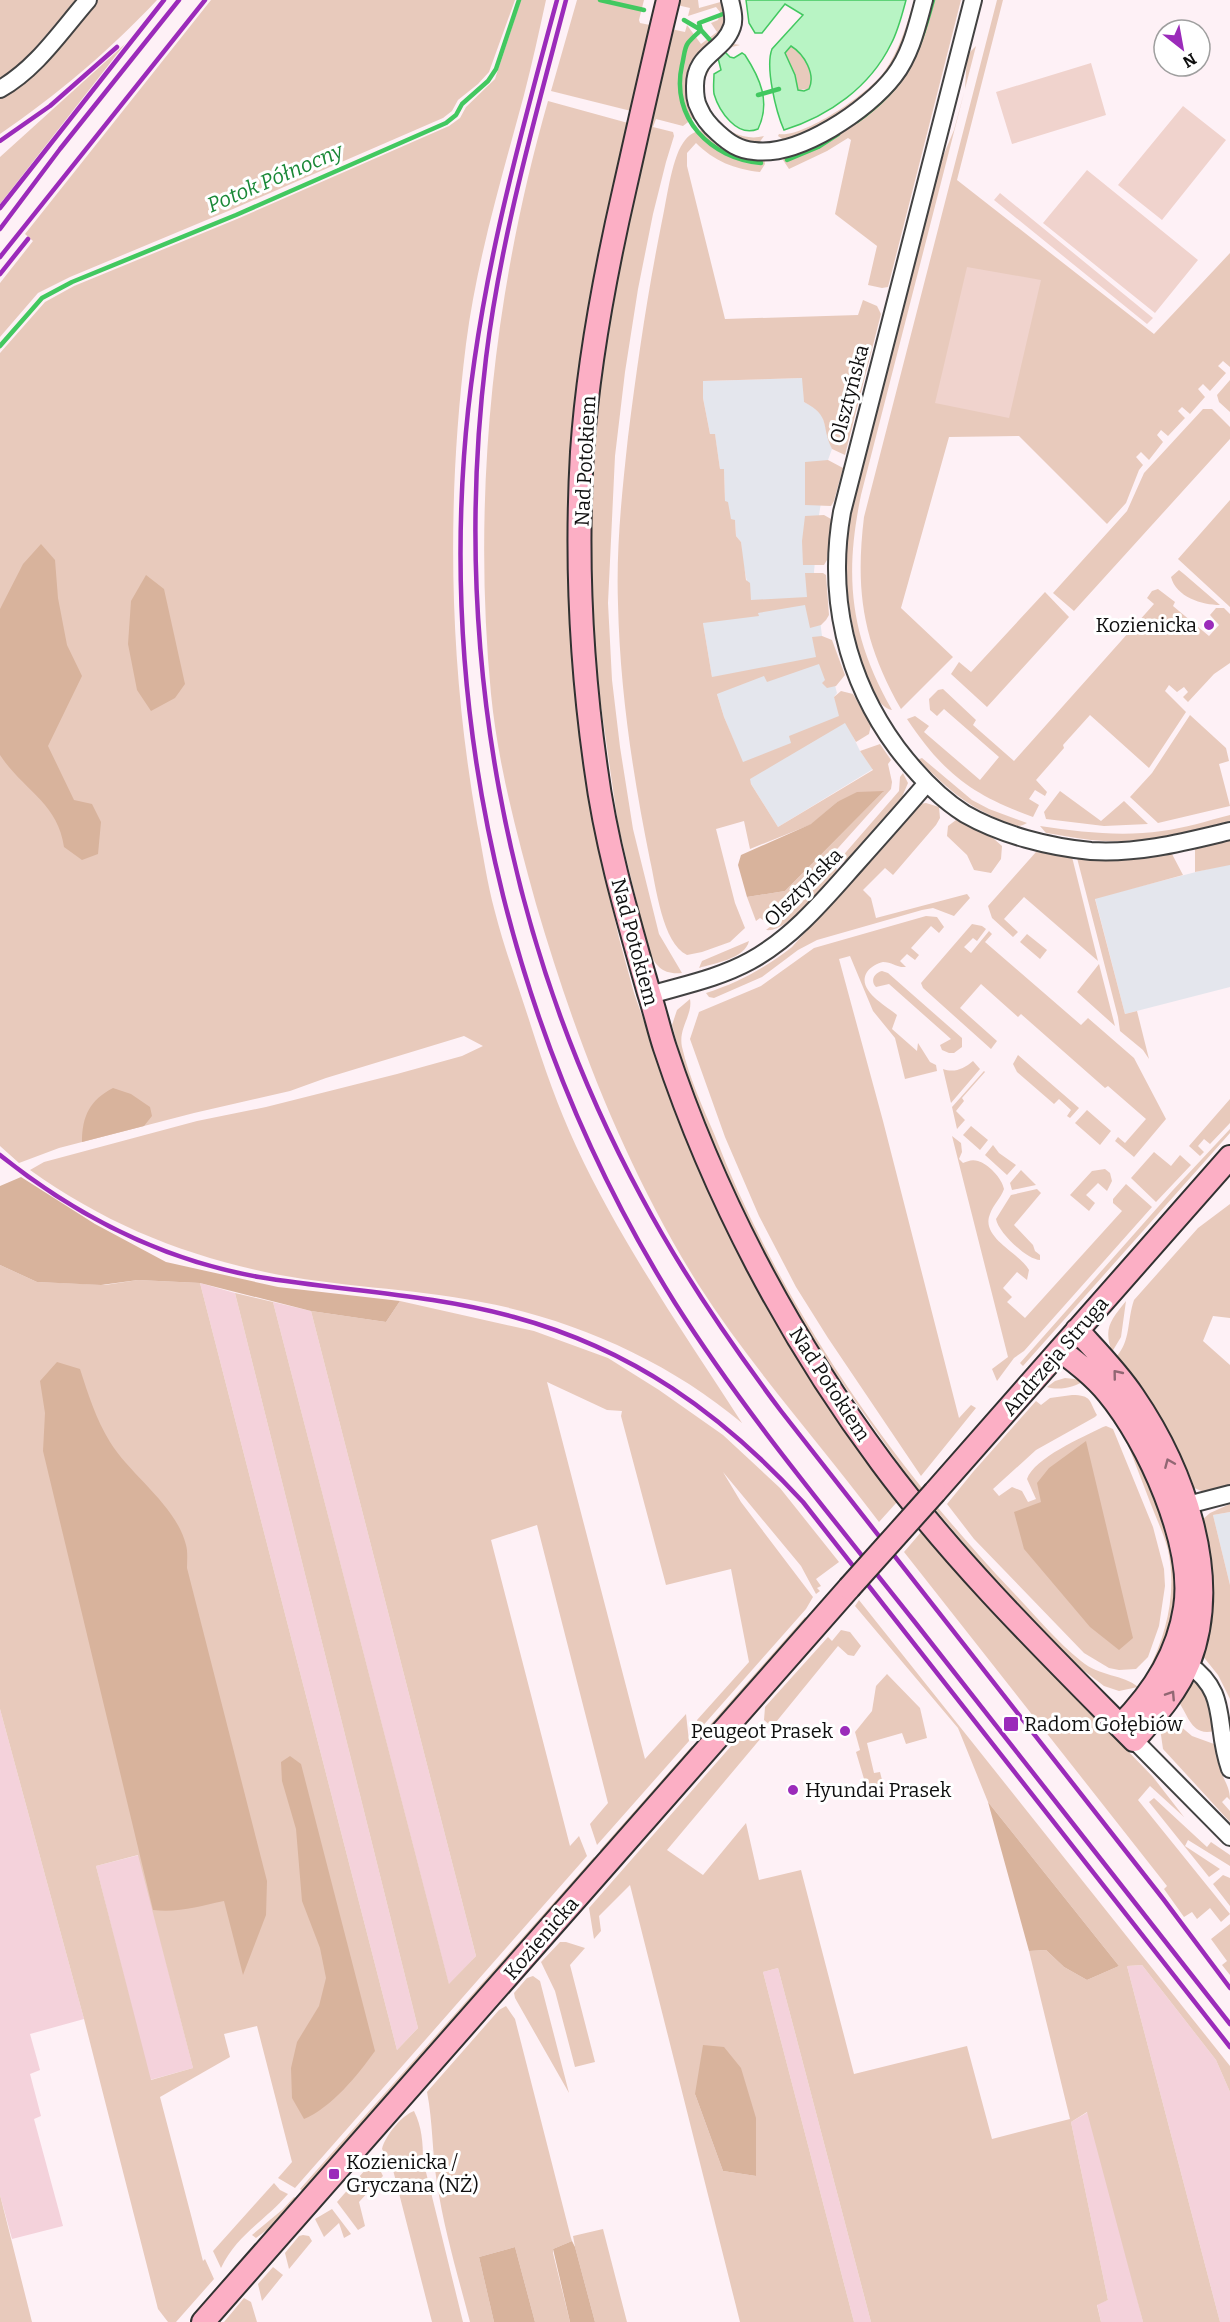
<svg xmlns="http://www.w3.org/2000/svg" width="1230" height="2322" viewBox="0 0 1230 2322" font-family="Bitter,serif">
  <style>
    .industrial { fill: #e4e6ed }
    .farmland { fill: #f4d2db }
    .green { fill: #e8cabc; fill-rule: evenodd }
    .forest { fill: #d8b39c }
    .pitch { fill: #f0d3cd }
    .water { fill: #b8f4c4; stroke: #42c860; stroke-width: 1.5; fill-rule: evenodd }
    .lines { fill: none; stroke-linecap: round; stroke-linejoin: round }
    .stream { stroke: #42c860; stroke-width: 4.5 }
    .street-casing { stroke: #424242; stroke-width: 20 }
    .secondary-casing { stroke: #313131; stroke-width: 26 }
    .street { stroke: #fff; stroke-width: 16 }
    .secondary { stroke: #fcafc5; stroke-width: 22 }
    .rail { stroke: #9b2bba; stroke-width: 4.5 }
    .secondary-bridge-casing { stroke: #313131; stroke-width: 26; stroke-linecap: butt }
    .secondary-bridge { stroke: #fcafc5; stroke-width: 22 }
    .oneway { stroke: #916773 }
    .poi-dot { fill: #9b2bba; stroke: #fff; stroke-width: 2 }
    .labels { text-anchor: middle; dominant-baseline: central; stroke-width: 6; stroke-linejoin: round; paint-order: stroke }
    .street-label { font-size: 20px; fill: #0f0f0f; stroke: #fff }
    .poi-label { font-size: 20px; fill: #0f0f0f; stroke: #fff; text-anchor: start }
    .water-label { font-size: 21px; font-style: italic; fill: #1a8837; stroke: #fff }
  </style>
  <rect width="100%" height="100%" fill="#fef1f6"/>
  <path class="industrial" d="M803,378L804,402L818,409L822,415L832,449L828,460L819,515L814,572L822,636L837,693L834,697L860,751L873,769L778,827L751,784L724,717L712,677L703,623L751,600L742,559L741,542L736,536L735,520H731L725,502L724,469H720L715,435L710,434L703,398V381Z
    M1227,864L1230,865V987L1125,1014L1095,898Z
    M1230,1512V1585L1213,1515Z"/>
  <path class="farmland" d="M200,1283L235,1293L418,2028L397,2050Z
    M273,1302L311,1311L476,1956L449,1985Z
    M0,1709L84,2019L30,2034L40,2070L30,2074L41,2116L34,2119L63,2226L12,2239L0,2195Z
    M139,1855L193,2068L150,2080L96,1866Z
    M1142,1965L1216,2060L1230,2092V2322H1220L1127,1966Z
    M778,1968L871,2322H854L763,1972Z
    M1088,2112L1133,2282L1143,2322H1101L1097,2304L1108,2300L1071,2122Z"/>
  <path class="green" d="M0,0H76L22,63L0,80Z
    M98,0H157C108,52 58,94 0,134V99L31,77Z
    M211,0H515L489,72L478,84L458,100L452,111L443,118L233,209L70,277L38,293L0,337V283L33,241L25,234Z
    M521,0H546C539,32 532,64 524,95C502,177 477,259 466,344C446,504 449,664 477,823C483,853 487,883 495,912C505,951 519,988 531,1026C544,1067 558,1107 576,1146C621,1243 684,1333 742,1423C670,1362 574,1319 481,1302C410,1288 336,1287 265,1272C177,1253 103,1222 30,1170L44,1162L197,1121L266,1107L397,1074L462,1056L483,1046L464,1036L326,1078L290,1091L194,1113L59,1148L19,1163L0,1146V353L45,302L74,286L237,219L449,126L460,118L466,107L495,79Z
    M577,0H644L639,20L640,23L650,25L631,111L551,91Z
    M678,0H698L699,8L724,1C730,33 717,37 696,59V116L683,126L656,119L653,127L673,132L674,136L666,162L653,214L638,289L625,372L615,456L608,603L612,680L620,747L633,829L659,934L682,973C663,975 655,966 648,949L618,824L599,692L591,611V468L609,293L671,29L685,32L687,25L701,44L717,32L711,23L718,20L720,12L716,7L688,16L690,8L677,5Z
    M914,0H919C912,20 908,44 897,62C877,98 823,129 784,140L778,136L779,134C804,138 869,93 884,72C899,51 907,25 914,0Z
    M929,0H961L888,287L882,288L868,285L877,246L835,214L851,140L848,138L827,151L789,169L783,160L788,153L881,97Z
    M997,0H1003L957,180L1154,334L1230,253V367L1223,361L1218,366L1226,373L1210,391L1203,384L1198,389L1205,397L1190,414L1182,407L1178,411L1185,418L1168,436L1161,430L1157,435L1163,442L1149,460L1141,452L1136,457L1143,465L1139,470L1126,503L1107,524L1019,436L949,437L901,608L953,657L901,709C863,642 855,592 864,517Z
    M728,43L740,45L732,47L711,62C711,70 705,76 704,84C702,116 734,144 764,136L756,147L739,142L706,112L699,80L701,70Z
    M125,44L0,204V157Z
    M791,46C804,54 816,74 809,89L798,90L795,75L785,53Z
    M976,46L861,495C844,577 850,636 892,710C861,704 846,594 845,566C844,541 851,516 856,492L928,206L936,173L954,130L965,89L967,55Z
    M548,101L628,123L606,221L584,348L587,782L596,835L619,938L634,993L677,1115L833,1410L897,1502L879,1522C820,1443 751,1367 698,1284C624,1165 575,1037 536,904C517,835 498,765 491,694C472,496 493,293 548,101Z
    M705,130L764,158L765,164L760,172C734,169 714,161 696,143L687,153V166L725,319L858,315L863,300L877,306L881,314L845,455L832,449C820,425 832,417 804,402L802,378L703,381V398L710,434H715L720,469H724L725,501L728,502L731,519L735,520L736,536L741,542L746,580L750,583L751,600L807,597L805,573H823L826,575L829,615L826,620L821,625L810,628L805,605L758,613L759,616L703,623L712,677L816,657L812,637L822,636L832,640L845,675L836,686L827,688L822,683L825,680L819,664L767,682L764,676L717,694L724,717L743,762L791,743L789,736L839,716L834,697L841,691L853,694L871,725L869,734L856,742L845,723L750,779L751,784L778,827L873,770L860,751L880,744L891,760L888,764L892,782L891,789L795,896L765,921L760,918L756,921L747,897L785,891L883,792L837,802L812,824L750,849L744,821L716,829L735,903L745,928L730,942L702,952L687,955C662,943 656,886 650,860C633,776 620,691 618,604C616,548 622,492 628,437C637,366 647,296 661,226C666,205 671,160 683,143C688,135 696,130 705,130Z
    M1230,380V412L1219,402L1217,395Z
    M1203,409H1212L1230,427V439L1074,611L1053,593L1127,511L1144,473Z
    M828,460L843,468L834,501L831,506L805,505V462Z
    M1230,500V607L1178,559Z
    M824,515L831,519L827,560L824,565H803L802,541L805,516Z
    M1179,570L1184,574L1220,605C1202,605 1176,597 1171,577Z
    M1158,589L1175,602L1173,606L1209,636L1219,625L1210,615L1216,608H1224L1230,614V663L1214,674L1188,702L1183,697L1188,692L1184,687L1177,692L1169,685L1165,691L1186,712L1149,768L1090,715L1063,745L1064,748L1036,780L1047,792L1045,796L1035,790L1029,799L1039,805L1033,817C972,795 943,773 907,719L915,716L929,726L924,732L980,780L999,757L944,709L937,716L930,710L929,699L938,690L943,689L976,720L973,725L1014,761L1154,604L1147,598L1152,591Z
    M1045,592L1069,617L987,707L951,674L959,662L971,672Z
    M1190,715L1226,748L1229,761L1219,764L1230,806L1158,823L1130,797L1152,773Z
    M922,758L972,800L989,809L1027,823C1016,830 1007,823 996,818C966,805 944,786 921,762L918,763L917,760Z
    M903,773L908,783L902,797L847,860L842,861L840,859L899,791L900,777Z
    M1060,791L1101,821L1124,801L1148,824L1104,826L1046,819L1044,812Z
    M926,803L939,807L940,818L936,825L893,875L885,868L863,890L871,898L876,918L967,894L970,898L954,916L933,908L922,910L817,940L798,950L762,977L714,998L709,997L706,993C738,983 765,968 792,947L907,817L920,804Z
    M1230,815V821C1189,832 1147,843 1104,841C1087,840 1070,837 1053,834L1046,833L1040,826C1081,832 1121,837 1162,831C1185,828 1207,821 1230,815Z
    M956,820L993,838L1002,846L1001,859L991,873L974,870L967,855L947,836L948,826Z
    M1230,840V865L1195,872V849Z
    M1036,852L1072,857L1098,961L1024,897L1004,919L1018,932L1013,937L992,918L988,906Z
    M1172,854L1183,875L1095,899L1125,1014L1137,1011L1149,1059L1143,1050L1120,1031L1118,1017L1077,858C1110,860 1140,861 1172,854Z
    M835,864L837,871C823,887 788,933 766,930L789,912Z
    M926,916L937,917L944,927L939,933L931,926L911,948L919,955L915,960L907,954L900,961L906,967C897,968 892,962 883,962C878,963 870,967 867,972C856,990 885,1005 897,1015L892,1029L917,1051L918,1043L930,1062L936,1065L937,1071L905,1079L895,1038L873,1011L850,956L839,959L883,1121L959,1418L971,1405L976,1408L921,1476L828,1338L796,1287L759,1216L725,1137L690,1039L699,1012L761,986L814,948Z
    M972,924L982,926L986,929L977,941L973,938L964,947L971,953L989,931L992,934L985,942L1081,1025L1088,1018L1134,1058L1166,1119L1134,1157L1115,1141L1118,1137L1125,1143L1146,1119L1108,1086L1105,1088L1021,1014L1018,1017L981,984L960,1008L997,1041L991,1049L923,988L921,983Z
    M1027,934L1047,950L1040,959L1020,942Z
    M749,941C745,959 714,963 699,968L702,961Z
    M1099,964L1115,1026L1077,992Z
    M882,971L888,973L962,1038V1047L954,1053H949L942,1050L940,1045L951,1039L889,984L876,987C870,981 874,973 882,971Z
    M690,999C693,1015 678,1028 682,1047C689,1077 703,1108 715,1136C780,1304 888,1460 1011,1590C1034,1614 1055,1640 1081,1661C1100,1677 1123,1674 1138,1687L1119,1691L1104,1686L1079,1667L989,1573L908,1477L806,1331L748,1225L722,1167L683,1065L672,1025L677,1010Z
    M1018,1055L1079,1108L1070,1118L1067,1116L1071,1110L1059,1099L1054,1104L1017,1072L1013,1064Z
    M973,1061L980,1069L951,1103L943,1069C954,1073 964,1069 973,1061Z
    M984,1071L985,1072L962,1098L964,1101L956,1111L965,1120L957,1129L952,1107Z
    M1230,1099V1123L1210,1144L1204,1139L1198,1146L1204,1152L1200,1156L1189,1146Z
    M1087,1110L1111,1131L1100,1145L1075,1123Z
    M971,1126L988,1140L980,1150L963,1135Z
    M1230,1129V1133L1023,1366L1020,1363L1173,1190Z
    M952,1136L961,1143L962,1152L959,1159L963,1163C968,1161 972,1159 978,1161C988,1164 1002,1178 1004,1189C1001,1198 993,1205 990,1214C980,1238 1020,1253 1029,1270L1027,1280L1017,1272L1003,1288L1012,1297L1007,1302L1025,1318L1122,1211L1113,1203V1199L1126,1184L1152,1207L1024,1351L1014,1358L997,1381L992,1369L1008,1357Z
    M993,1145L999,1153L1016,1165L1007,1175L985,1155Z
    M1154,1152L1171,1166L1180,1155L1191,1165L1156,1202L1131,1178Z
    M1105,1169L1110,1173L1112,1181L1107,1191L1098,1183L1086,1195L1095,1203L1089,1211L1070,1195L1092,1171Z
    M1021,1170L1036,1185L1012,1190L1010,1183Z
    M1037,1189L1041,1193L1014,1225L1033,1245L1035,1251L1040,1255V1260C1027,1260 998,1232 996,1219L1011,1195Z
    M1230,1204V1318L1213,1316L1203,1341L1230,1365V1485L1204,1492L1187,1485L1116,1357C1131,1341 1127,1320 1134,1300L1198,1228Z
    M0,1265L37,1282L105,1285L138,1280L200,1283L397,2050L418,2028L235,1293L273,1302L449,1984L476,1956L311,1311L386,1322L400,1301L534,1331L608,1358L659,1390L723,1435L780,1488L839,1562L816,1579L821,1586L817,1588L820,1591L816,1594L801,1566L723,1472L741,1502L813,1597L806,1609L700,1729L697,1720L749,1662L731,1569L666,1585L621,1416L622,1411L607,1410L547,1382L645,1759L686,1714L689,1741L597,1845L590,1824L608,1803L537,1525L491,1540L570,1846L579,1836L587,1856L295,2188L278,2178L292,2162L257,2026L224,2034L230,2057L160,2097L203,2261L205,2259L214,2279L176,2322H168L158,2309L84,2019L0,1709ZM138,1855L193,2068L151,2080L96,1866Z
    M1126,1301L1121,1337L1112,1352C1103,1328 1111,1320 1126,1301Z
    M1065,1378L1085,1380C1076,1387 1059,1391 1047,1387L1055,1381Z
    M1072,1395C1092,1395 1089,1401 1097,1415L1095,1417L1036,1450L993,1489L999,1496L1012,1487L1022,1491L1028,1502L1036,1499L1027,1479C1034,1458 1083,1437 1103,1427L1106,1426L1113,1429L1153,1527L1164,1569L1165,1586L1159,1626L1148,1657L1136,1669L1119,1670L1109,1668L1084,1653L974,1539L947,1504L973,1472L1036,1401L1041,1405L1050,1398Z
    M1120,1424L1127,1433C1154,1497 1194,1571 1166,1642C1162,1653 1155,1664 1150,1675L1148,1671C1167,1633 1177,1592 1168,1550C1164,1534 1156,1518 1150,1502C1140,1476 1130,1450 1120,1424Z
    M1230,1504V1512L1213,1515L1230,1585V1699L1218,1675L1202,1655V1520L1210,1513Z
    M922,1531L1053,1674L1153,1777L1184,1817L1150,1786L1138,1800L1230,1914L1221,1922L1210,1908L1197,1919L1192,1912L1184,1917L1164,1889L1167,1886L904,1552Z
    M859,1600L1230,2066V2092L1216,2060L1142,1965L1127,1966L1220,2322H1143L1087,2112L1071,2122L1108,2300L1097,2305L1101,2322H871L778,1968L763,1972L854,2322H740L630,1885L599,1916L601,1931L594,1939L589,1908L739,1737L750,1731L761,1738L667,1850L703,1875L746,1823L759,1880L801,1870L854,2074L967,2046L992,2139L1070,2119L1029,1951L1046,1950L1064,1967L1087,1980L1119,1966L988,1802L958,1728L855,1606ZM695,2094L756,2176L723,2171Z
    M805,1617L809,1620L704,1740L700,1736Z
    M841,1630L850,1632L861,1646L854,1656L848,1655L838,1646L772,1727L764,1720L765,1707L828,1637L832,1641Z
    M887,1674L920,1708L927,1738L906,1744L902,1733L867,1743L874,1773L880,1772L883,1784L867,1789L856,1752L860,1750L855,1732L872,1711L876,1686Z
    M1192,1683H1197L1207,1688L1214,1731C1191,1737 1188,1714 1178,1701L1187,1685Z
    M1166,1714L1192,1736L1214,1744C1218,1751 1217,1760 1220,1768C1223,1780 1230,1786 1230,1800L1227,1797L1222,1802L1230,1811V1822L1163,1749L1160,1728Z
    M692,1746L693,1753L602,1855L600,1850Z
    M1154,1798L1207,1847L1211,1842L1230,1855V1866L1188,1840L1185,1846L1220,1869L1209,1877L1149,1802Z
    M594,1857L597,1862L305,2193L300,2189Z
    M1223,1875L1230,1878V1906L1213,1884Z
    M1230,1924V1975L1222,1965L1227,1961L1211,1939Z
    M560,1942H566L585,1948L570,1965L595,2062L575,2067L555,1991L541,1962Z
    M533,1976L540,1981L569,2093L515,1998L514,1993L527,1978Z
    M506,2006L515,2019L571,2238L572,2241L553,2249V2253L570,2322H535L515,2247L479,2257L494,2322H470C458,2276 444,2230 437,2183C432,2153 433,2122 427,2092L499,2010Z
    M414,2111C422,2127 423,2143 423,2160L463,2322H432L392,2166L382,2149C385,2136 402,2115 414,2111Z
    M374,2158L383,2176L359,2202L365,2226L358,2230L337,2202L366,2169L370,2159Z
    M274,2183L280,2190L288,2194C265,2221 237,2234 221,2268L213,2251Z
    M0,2195L32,2322H0Z
    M294,2197L299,2200L284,2217L256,2238L252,2235L282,2210Z
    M332,2209L351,2234L344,2238L339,2223L324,2237L315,2219Z
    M603,2229L627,2322H595L575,2247L573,2236Z
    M303,2235L309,2236L312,2241L289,2269L285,2253L299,2236Z
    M273,2267L283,2275L262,2301L258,2284Z
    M244,2298L251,2302L257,2322H224Z"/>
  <path class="forest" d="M41,544L55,560L58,598L67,645L82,676L48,746L74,800L92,804L101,822L98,854L82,860L64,847C58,803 22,789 0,755V609L23,564Z
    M146,575L164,589L185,684L175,698L151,711L137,690L128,644L131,601Z
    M884,791L785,891L747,897L738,865L741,855L811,824L837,802L857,792Z
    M113,1088L131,1094L150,1107L152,1116L144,1126L82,1142C82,1116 90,1100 113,1088Z
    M21,1177L95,1224L166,1262L278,1287L400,1301L386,1322L311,1311L200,1283L138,1280L101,1285L37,1282L0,1265V1186Z
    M57,1362L80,1369C88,1394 96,1419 110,1442C131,1476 176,1505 186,1545C188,1552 187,1561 187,1568L267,1881L266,1915L243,1975L224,1901C200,1906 178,1913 153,1910L43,1451L45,1413L40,1381Z
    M1086,1441L1133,1638L1119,1650L1090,1627L1024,1549L1014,1512L1041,1502L1037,1483L1049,1468Z
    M290,1756L301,1764L375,2051C358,2075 331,2108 304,2119L292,2098L291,2068L297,2042L319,2006L326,1978L320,1948L302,1901L296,1829L282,1781L281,1762Z
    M988,1802L1119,1966L1087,1980L1064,1967L1046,1950L1029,1951Z
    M703,2045L724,2047L741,2068L756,2118V2176L723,2171L695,2094Z
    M572,2241L575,2247L595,2322H570L553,2249Z
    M515,2247L535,2322H494L479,2257Z"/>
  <path class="pitch" d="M1091,63L1106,115L1012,144L996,92Z
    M1183,106L1226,140L1162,220L1118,185Z
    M1087,170L1198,260L1155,313L1043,223Z
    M1000,193L1153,318L1147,324L994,200Z
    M967,267L1041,280L1009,418L935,403Z"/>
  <path class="water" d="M746,0H906C902,15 898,31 891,44C870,87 829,116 784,130C776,112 765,67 772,49L803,15L785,4L762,33H755L749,23ZM791,46C804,54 816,74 809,89L804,91L798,90L795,75L785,53Z
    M725,52L730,57L734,58L742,53L745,55C760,78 771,102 758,129C737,138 719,111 714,94C713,87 714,80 714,74L721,70L718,58Z"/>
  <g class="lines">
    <path class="stream" d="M600,0L644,10
      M723,14L699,23L701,30C697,34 692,38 688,43C684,48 684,58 682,65C670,118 711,159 761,163
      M684,20L701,30L710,40
      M758,95L779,89
      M857,121C906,86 918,56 933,0
      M787,160L818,147L838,134
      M0,346L42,298L72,282L236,215L446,123L456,115L462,104L488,81L496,69L519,0"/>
    <g class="street-casing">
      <path id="street" d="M730,0C732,8 735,19 732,27C723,53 695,53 695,86C695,94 695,101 699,108C703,118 710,126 718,133C729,143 739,150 754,151C799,157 868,110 894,76C911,54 917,26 924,0
        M973,0L842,512C827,596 846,679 897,748C916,773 938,797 965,814C1002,835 1049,847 1091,851C1139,854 1184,842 1230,831
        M0,89C36,69 61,31 88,0
        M650,995C684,985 719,978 750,961C792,938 823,901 854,866C879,838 903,811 927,783
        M1176,1508L1230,1494
        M1188,1664C1230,1693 1214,1724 1230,1769
        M1134,1740L1230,1837"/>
    </g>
    <g class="secondary-casing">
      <path id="secondary" d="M668,0C653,62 639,125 625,187C605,274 588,363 582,452C576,557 581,665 596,769C606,845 628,919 649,993C655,1011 659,1030 665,1048C714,1196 789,1338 882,1463C957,1564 1046,1651 1134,1740C1155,1716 1177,1692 1189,1662C1222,1576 1183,1469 1133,1396C1117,1372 1097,1352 1077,1330
        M1060,1350C1077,1363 1094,1376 1108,1393C1148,1441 1195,1544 1185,1608C1178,1654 1153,1693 1120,1726
        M935,1492L1230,1157
        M203,2322L849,1588"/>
    </g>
    <use href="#street" class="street"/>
    <use href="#secondary" class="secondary"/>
    <path class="rail" d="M557,0C516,150 475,300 464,456C443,750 519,1053 675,1303C746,1415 832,1517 914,1621C1019,1756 1125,1889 1230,2024
      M566,0C535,118 501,236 486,358C451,644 504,943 642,1198C682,1273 730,1343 781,1411L1164,1900L1230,1988
      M0,141L50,106L117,47
      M0,208L164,0
      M0,229L60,149L179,0
      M0,257L205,0
      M0,274L28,239
      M0,1155C75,1215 163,1260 259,1277C343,1291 431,1294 514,1317C632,1349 721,1413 803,1502L1230,2047"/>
    <g class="secondary-bridge-casing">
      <path id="secondary-bridge" d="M849,1588L935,1492"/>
    </g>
    <use href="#secondary-bridge" class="secondary-bridge"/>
  </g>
  <defs><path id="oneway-chevron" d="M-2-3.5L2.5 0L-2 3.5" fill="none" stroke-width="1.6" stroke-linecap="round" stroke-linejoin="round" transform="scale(1.5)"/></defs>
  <g class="oneway">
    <use href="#oneway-chevron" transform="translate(1117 1374) rotate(-129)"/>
    <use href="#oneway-chevron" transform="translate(1169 1463) rotate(-113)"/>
    <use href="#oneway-chevron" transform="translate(1171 1695) rotate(-57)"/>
  </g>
  <g class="poi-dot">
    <circle cx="1209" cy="625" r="6"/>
    <rect x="1003" y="1716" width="16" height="16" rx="3"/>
    <circle cx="845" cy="1731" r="6"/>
    <circle cx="793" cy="1790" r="6"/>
    <rect x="328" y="2168" width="12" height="12" rx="3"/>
  </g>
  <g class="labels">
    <g class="street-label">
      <text transform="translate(849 394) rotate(-75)">Olsztyńska</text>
      <text transform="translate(585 461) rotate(-87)">Nad Potokiem</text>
      <text transform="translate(803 887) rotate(-45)">Olsztyńska</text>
      <text transform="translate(635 942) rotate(75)">Nad Potokiem</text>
      <text transform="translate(1055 1356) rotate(-49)">Andrzeja Struga</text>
      <text transform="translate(830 1384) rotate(57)">Nad Potokiem</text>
      <text transform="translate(541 1938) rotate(-49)">Kozienicka</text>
    </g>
    <g class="poi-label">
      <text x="1197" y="625" text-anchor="end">Kozienicka</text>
      <text x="1024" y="1724">Radom Gołębiów</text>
      <text x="833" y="1731" text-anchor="end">Peugeot Prasek</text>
      <text x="805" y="1790">Hyundai Prasek</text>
      <text x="346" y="2162">Kozienicka /<tspan x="346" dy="23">Gryczana (NŻ)</tspan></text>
    </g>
    <g class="water-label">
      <text transform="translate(275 178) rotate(-23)">Potok Północny</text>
    </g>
  </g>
  <g transform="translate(1182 48) rotate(149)"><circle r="28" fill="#ffffff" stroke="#9f9f9f" stroke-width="1.5"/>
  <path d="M0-4.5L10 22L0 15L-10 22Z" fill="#9b2bba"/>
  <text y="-9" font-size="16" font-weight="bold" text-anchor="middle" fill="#0f0f0f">N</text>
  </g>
</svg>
